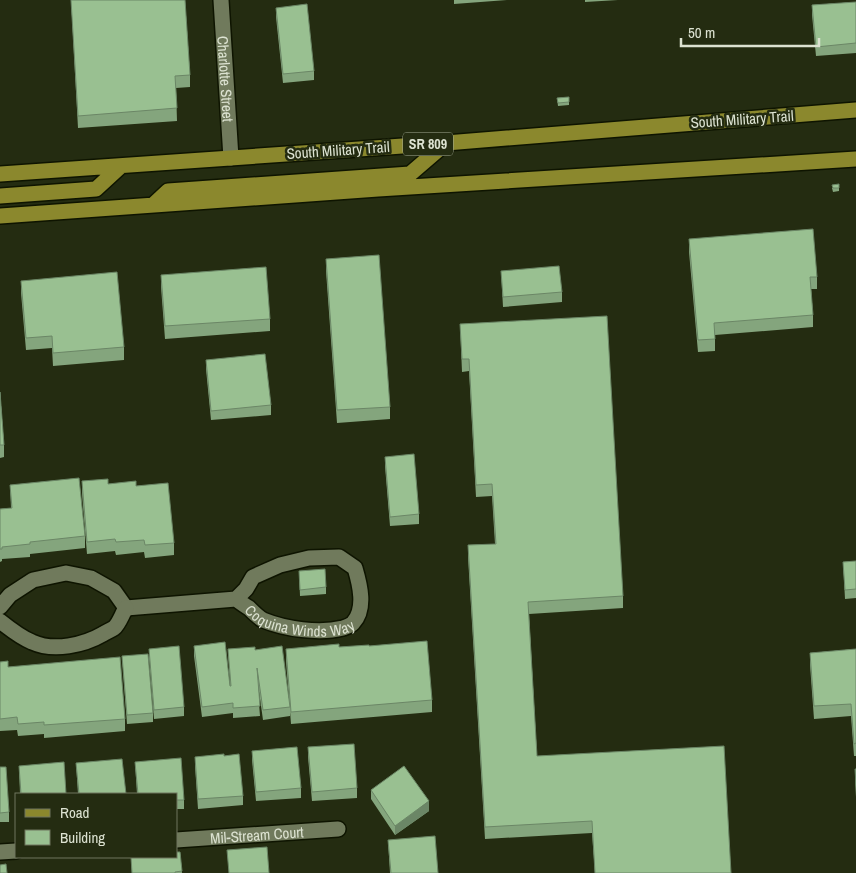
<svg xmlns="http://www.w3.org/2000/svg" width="856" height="873" viewBox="0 0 856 873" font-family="'Archivo Narrow',sans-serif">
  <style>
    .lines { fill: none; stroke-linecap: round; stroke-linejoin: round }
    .minor-casing { stroke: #0e1400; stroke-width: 18 }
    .primary-casing { stroke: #0e1400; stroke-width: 18 }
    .minor { stroke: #707a5c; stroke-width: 15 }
    .primary { stroke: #8b882d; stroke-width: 15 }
    .wall { fill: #84a57d }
    .shaded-wall { fill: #6b8666 }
    .building { fill: #99c091; stroke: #6b8666 }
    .labels { text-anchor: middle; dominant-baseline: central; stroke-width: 5; stroke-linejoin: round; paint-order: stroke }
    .shield { fill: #242c11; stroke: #a5ab97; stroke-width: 1 }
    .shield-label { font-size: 14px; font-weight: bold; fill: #dce2d1 }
    .street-label { font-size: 15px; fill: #dce2d1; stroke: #242c11 }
  </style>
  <rect width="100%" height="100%" fill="#242c11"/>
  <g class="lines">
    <g class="minor-casing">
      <g id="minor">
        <path id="s1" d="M221,0L231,158"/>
        <path d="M0,607L10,595L33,580L66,573L91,578L114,591L126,608"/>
        <path id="s2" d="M126,608L236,599C240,602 244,605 249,608C253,612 258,617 263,620C285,629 319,634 343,628C346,627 350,626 353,623C366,609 360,585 355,568L339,557L309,558L280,565L253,577L246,589L236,599"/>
        <path d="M0,621C10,629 20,637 32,642C54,652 84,645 103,634C106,632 111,630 114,628C119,624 122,614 126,608"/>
        <path id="s3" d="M176,840L338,829"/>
        <path d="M0,852L16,851"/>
      </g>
    </g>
    <g class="primary-casing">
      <path id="primary" d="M0,174L446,143L856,110
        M0,196L96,189L121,166
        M153,205L168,191L410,174L446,143
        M0,216L378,189L856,159"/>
    </g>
    <use href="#minor" class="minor"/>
    <use href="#primary" class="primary"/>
  </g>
  <path class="wall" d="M71,0H185L190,75V87L176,88L177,121L78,128Z
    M454,0H507L454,4Z
    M585,0H618L585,2Z
    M856,2V53L816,56L812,15V5Z
    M276,8L314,71V80L283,83L276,17Z
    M569,97V105L558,106L557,98Z
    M832,188H839V191L833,192Z
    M689,239L817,277V289H811L813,315V327L715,335V351L698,352L689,252Z
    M326,259L390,407V419L337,423L326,271Z
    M501,271L562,292V302L503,307Z
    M161,275L270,319V331L165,339L161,287Z
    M21,281L124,347V360L53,366L52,348L26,350L21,293Z
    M460,324L623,596V608L529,614L537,756L731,873H595L592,833L485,839L468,557V545L495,544L492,496L476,497L469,371L462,372Z
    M206,360L271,405V415L211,420L206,369Z
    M0,392L4,445V457L0,458Z
    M385,457L419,514V524L390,526L385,466Z
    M82,481L108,484L174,543V555L145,558L144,552L116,555L115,551L87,554L82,493Z
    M10,485L85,536V548L30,554V557L2,559V561L0,562V509L11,508Z
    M856,561V598L845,599L843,562Z
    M299,571L326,587V594L300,596Z
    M194,646L230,686L228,649L255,650L289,699L286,661V649L369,646L432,700V712L291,724L290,711V716L263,720L257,677L260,716L233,718V713L202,717L194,656Z
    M149,649L184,707V716L154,719L149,658Z
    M856,649V756H854L851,716L814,719L810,665V653Z
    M122,656L153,713V722L127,724Z
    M0,662L8,667L125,719V731L44,738V734L18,736L17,730L0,731Z
    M308,747L357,788V798L312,801L308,757Z
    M252,751L301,788V798L256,801L252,760Z
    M224,756L243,796V805L198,809L195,766V757Z
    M135,762L184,800V809H176V794H137Z
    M76,763L126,794H78Z
    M19,766L66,794H20Z
    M0,767L9,812V822H0Z
    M855,769H856V797L855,781Z
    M371,790L429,811L395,835L371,799Z
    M388,840L438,873H390Z
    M180,852L182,873H132L131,857Z"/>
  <path class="shaded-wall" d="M429,801V811L395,835V826Z"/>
  <path class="building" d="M71,0H185L190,75L175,76L177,108L78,116Z
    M856,2V43L816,47L812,5Z
    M307,4L314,71L283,74L276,8Z
    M569,97V102L558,103L557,98Z
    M839,184V188H833L832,185Z
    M813,229L817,277H810L813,315L714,323L715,339L698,340L689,239Z
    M379,255L390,407L337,410L326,259Z
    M559,266L562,292L503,297L501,271Z
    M266,267L270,319L165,326L161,275Z
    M117,272L124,347L53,353L52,336L26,338L21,281Z
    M607,316L623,596L528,602L537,756L724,746L731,873H595L592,821L485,827L468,545L496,544L492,484L476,485L469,359H462L460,324Z
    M265,354L271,405L211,411L206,360Z
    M0,392L4,445H0Z
    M414,454L419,514L390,517L385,457Z
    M79,478L85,536L30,542V544L2,547V549H0V509L12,508L10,485Z
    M108,479V484L136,481V486L168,483L174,543L145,545L144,540L116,542L115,539L87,542L82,481Z
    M856,561V589L845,590L843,562Z
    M325,569L326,587L300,590L299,571Z
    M427,641L432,700L291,712L286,649L339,644V647L369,645V646Z
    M225,642L230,686H231L228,649L255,647V650L282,646L290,707L263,710L257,668L260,706L233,708V703L202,707L194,646Z
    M179,646L184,707L154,710L149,649Z
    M856,649V743L854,744L851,704L814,706L810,653Z
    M148,654L153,713L127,715L122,656Z
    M120,657L125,719L44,725V722L18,724L17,717L0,719V662L8,661V667Z
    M354,744L357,788L312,792L308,747Z
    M297,747L301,788L256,792L252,751Z
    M224,754V756L239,754L243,796L198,799L195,757Z
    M181,758L184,800H176V794H138L135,762Z
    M122,759L126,794H79L76,763Z
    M64,762L66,794H21L19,766Z
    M404,766L429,801L395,826L371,790Z
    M0,767H6L9,812L0,813Z
    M855,769H856V785Z
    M435,836L438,873H391L388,840Z
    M267,847L269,873H229L227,850Z
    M176,852H180L182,871L175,872V873H132L131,857H176Z
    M6,864L7,873H0V865Z"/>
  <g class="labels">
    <rect class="shield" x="403" y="132.5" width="50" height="23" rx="4"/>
    <g class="shield-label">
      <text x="428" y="144">SR 809</text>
    </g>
    <g class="street-label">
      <text stroke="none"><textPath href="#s1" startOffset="79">Charlotte Street</textPath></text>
      <text transform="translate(742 119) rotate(-4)">South Military Trail</text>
      <text transform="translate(338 150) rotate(-4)">South Military Trail</text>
      <text stroke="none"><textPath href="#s2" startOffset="181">Coquina Winds Way</textPath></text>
      <text stroke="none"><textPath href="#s3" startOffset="81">Mil-Stream Court</textPath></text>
    </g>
  </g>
  <rect x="15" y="793" width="162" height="65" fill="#242c11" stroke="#6e755e"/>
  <rect x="25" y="809" width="25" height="8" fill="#8b882d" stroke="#6e755e"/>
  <text x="60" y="818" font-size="15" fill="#dce2d1">Road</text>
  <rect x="25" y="830" width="25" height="15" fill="#99c091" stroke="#6e755e"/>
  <text x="60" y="843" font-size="15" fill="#dce2d1">Building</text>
  <path d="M681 38v8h138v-8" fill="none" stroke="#dce2d1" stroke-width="2.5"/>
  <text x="688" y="38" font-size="15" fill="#dce2d1" stroke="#242c11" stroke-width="4" paint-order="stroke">50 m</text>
</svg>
